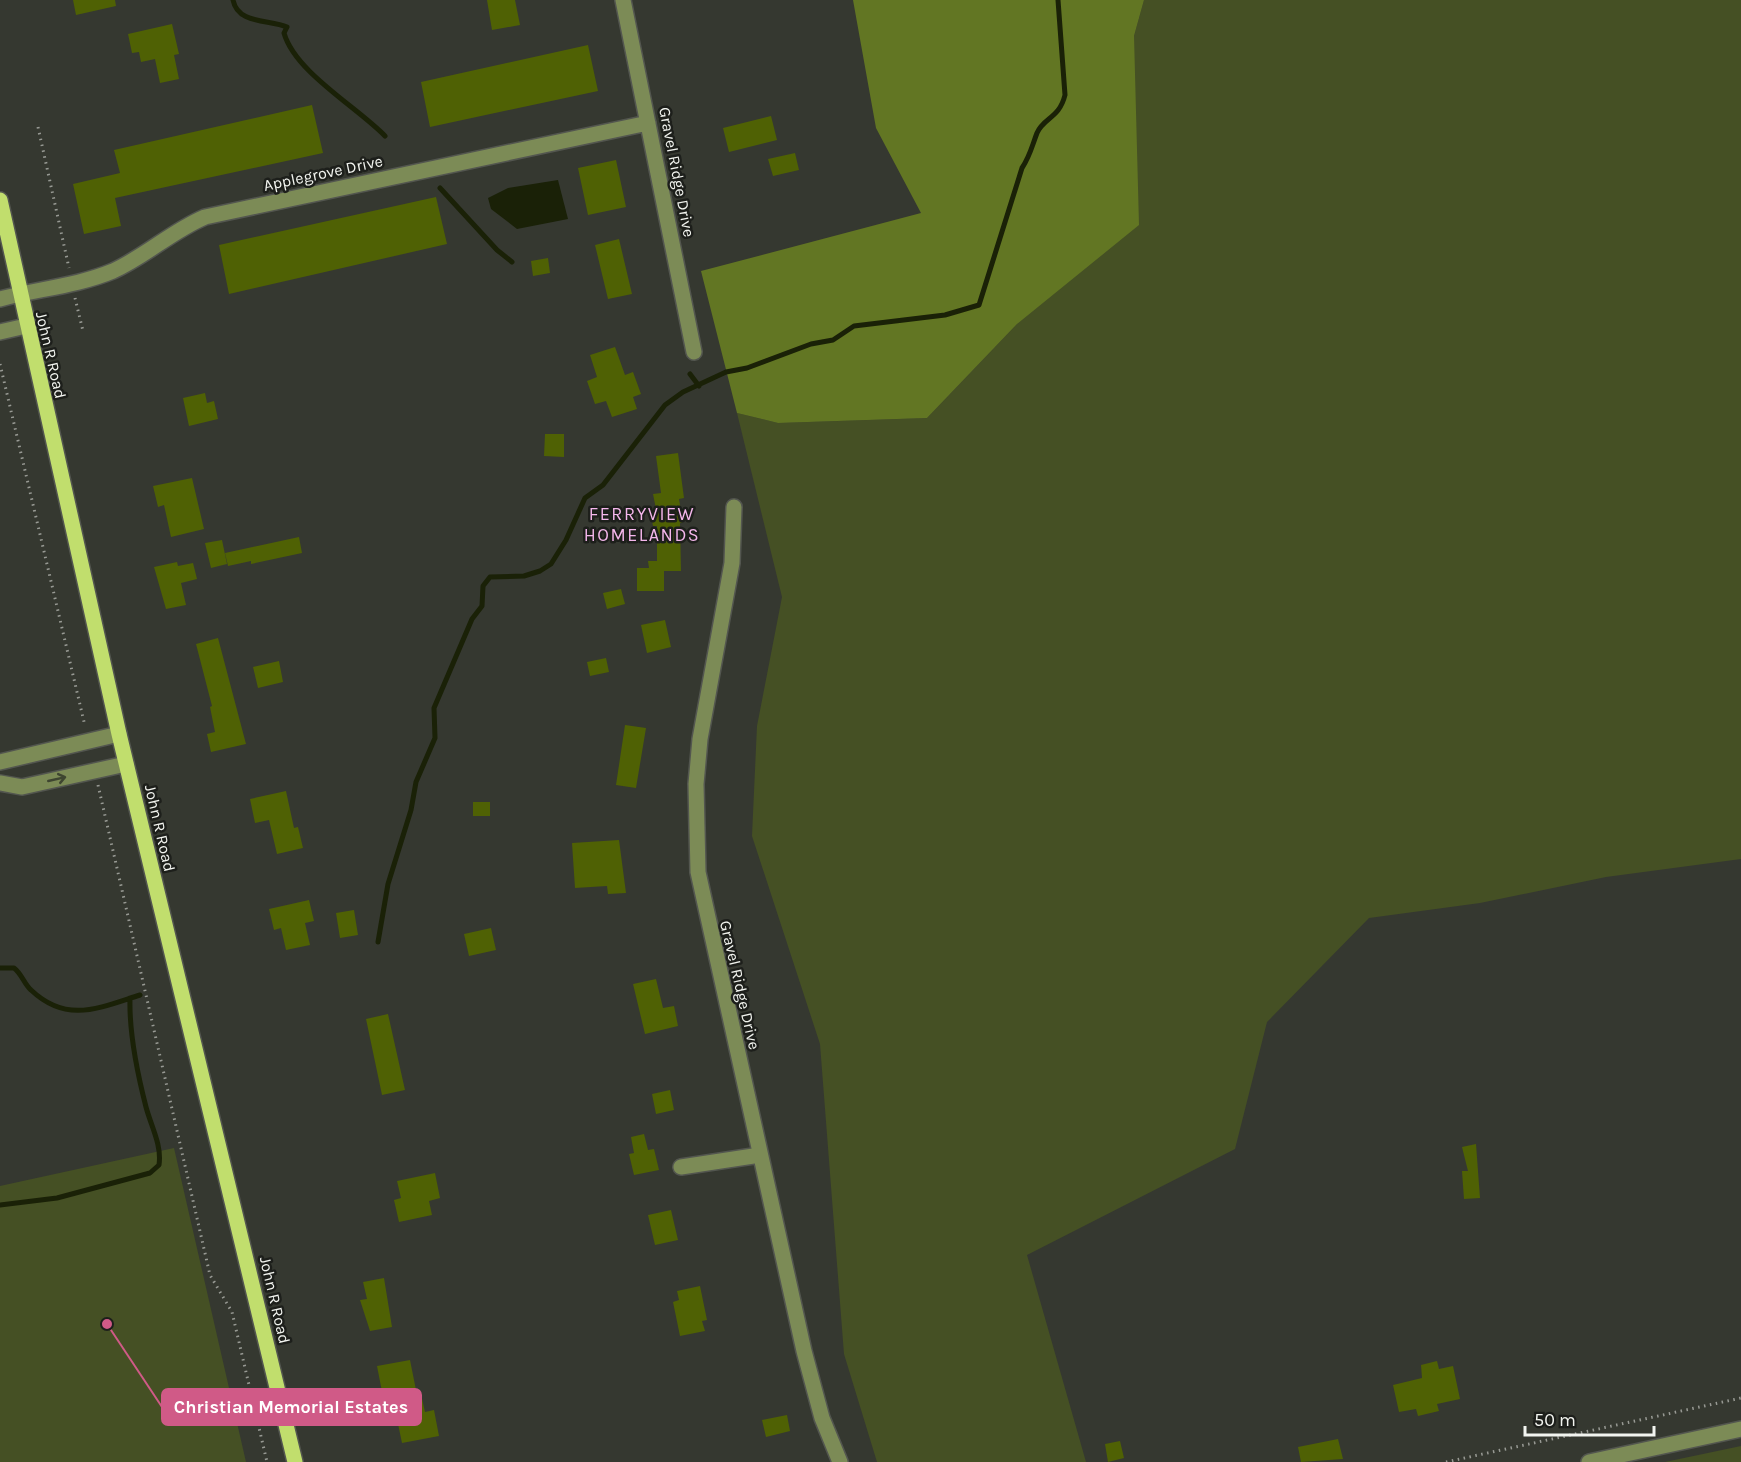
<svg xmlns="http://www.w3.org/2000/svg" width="1741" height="1462" viewBox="0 0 1741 1462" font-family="Karla,sans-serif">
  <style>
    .green { fill: #455024 }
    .forest { fill: #627623 }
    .water { fill: #1a2107 }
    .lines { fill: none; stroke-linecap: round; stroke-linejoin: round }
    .stream { stroke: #1a2107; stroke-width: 5 }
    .building { fill: #4f6104 }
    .minor-casing { stroke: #53564f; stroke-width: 18 }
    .major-casing { stroke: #53564f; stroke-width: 18 }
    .path { stroke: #989a94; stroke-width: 3; stroke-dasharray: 1.5 4.5; stroke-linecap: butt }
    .minor { stroke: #7c8b56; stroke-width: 15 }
    .major { stroke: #c1de6d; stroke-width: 15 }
    .oneway { stroke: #3e4530 }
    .labels { text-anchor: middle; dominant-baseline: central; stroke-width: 5; stroke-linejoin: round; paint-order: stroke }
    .street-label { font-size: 16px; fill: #f2f4ef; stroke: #1d1f1b }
    .neighbourhood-label { font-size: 18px; letter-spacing: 1.5px; fill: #f5b7ec; stroke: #1d1f1b }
    .leader { fill: none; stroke: #d05a87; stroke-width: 2 }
    .callout-dot { fill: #d05a87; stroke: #1d1f1b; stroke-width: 2 }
    .callout { fill: #d05a87; stroke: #d05a87; stroke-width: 2 }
    .callout-label { font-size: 18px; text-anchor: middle; font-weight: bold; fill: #fff }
  </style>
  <rect width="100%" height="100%" fill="#353830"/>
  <path class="green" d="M1144,0H1741V859L1606,877L1480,903L1369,918L1267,1022L1235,1149L1027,1255L1086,1462H877L844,1354L820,1044L752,836L757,726L782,597L737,413L778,423L927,418L1017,324L1134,36Z
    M174,1148L246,1462H0V1186Z
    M1741,1446V1462H1665Z"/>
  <path class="forest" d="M853,0H1144L1134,36L1139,225L1017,324L927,418L778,423L737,413L701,271L921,213L876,128Z"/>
  <path class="water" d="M558,180L568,219L517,229L491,209L488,198L508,188Z"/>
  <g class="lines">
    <path class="stream" d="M233,0C238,25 270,19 287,27L284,33C295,72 357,107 385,136
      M440,188L497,250L512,262
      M690,374L699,386
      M378,942L388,884L411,810L416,782L435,738L434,708L472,619L482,606L483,586L490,577L524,576L540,571L551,564L566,540L585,498L603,485L665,405L683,392L726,372L747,368L811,344L833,340L854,326L945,315L979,305L1022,168C1030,156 1032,146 1037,133C1044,117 1059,119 1065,95L1058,0
      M0,968H14C22,974 24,984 31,990C67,1024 99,1008 140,995
      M0,1205L57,1198L150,1173L159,1165C162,1145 151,1126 146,1107C137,1072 129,1034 130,998"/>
  </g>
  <path class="building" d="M73,0H115L116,6L76,15Z
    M487,0H515L520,25L492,30Z
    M172,24L179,54L174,55L179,79L160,83L155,59L141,62L139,52L132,53L128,34Z
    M588,45L598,91L430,127L421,82Z
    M312,105L323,153L115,198L121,226L84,234L73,184L120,173L114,150Z
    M771,116L777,140L729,152L723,128Z
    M795,153L799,170L773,176L768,159Z
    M616,160L626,207L588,215L578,168Z
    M436,197L447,244L229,294L219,245Z
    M619,239L632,294L608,299L595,245Z
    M548,258L550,273L533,276L531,261Z
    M615,347L625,375L633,372L641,394L633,397L637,409L612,417L606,401L595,404L587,381L597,377L590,355Z
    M205,393L207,403L214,401L218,419L189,426L183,398Z
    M545,434H564V457L544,456Z
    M678,453L684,498L679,499L683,522L680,523L681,571H664V591H637V568H649L648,561H657V526H653L650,510L656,509L653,494L661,493L656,456Z
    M192,478L204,529L171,537L164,505L158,507L153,486Z
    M299,537L302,553L251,564V561L228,566L225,553Z
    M222,540L227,564L211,568L205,543Z
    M177,562L178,566L193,563L197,579L181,583L186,605L166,609L154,567Z
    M621,589L625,604L607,609L603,593Z
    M665,620L671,647L647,653L641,625Z
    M218,638L246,744L211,752L207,734L215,732L210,707L212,706L196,644Z
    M606,658L609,672L590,676L587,662Z
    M279,661L283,682L258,688L253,667Z
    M625,725L646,728L636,788L616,785Z
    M286,791L294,828L298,827L303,848L277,854L269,820L255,823L250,799Z
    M473,802H490V816H473Z
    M619,840L626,893L608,894L607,886L575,888L572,843Z
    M309,900L314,921L305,923L310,945L286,950L281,928L274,930L269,909Z
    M354,910L358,935L340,938L336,913Z
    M491,928L496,950L469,956L464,934Z
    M656,979L663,1008L674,1006L678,1026L645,1034L633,984Z
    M388,1014L405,1090L382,1095L366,1019Z
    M670,1090L674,1110L656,1114L652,1094Z
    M644,1134L648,1150L654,1149L659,1170L634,1175L629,1154L634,1153L631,1137Z
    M1476,1144L1480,1198L1464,1199L1462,1171H1468L1462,1147Z
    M435,1173L440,1198L429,1201L432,1215L399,1222L394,1200L401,1198L397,1181Z
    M671,1210L678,1240L655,1245L648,1215Z
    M384,1278L392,1327L370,1331L360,1300L367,1299L363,1282Z
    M700,1286L707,1320L702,1321L705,1331L680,1336L673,1302L679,1300L677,1291Z
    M410,1360L417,1395L421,1394L425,1412L434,1410L439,1436L402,1443L393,1400L384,1402L377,1366Z
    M1437,1361L1439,1369L1453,1366L1460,1399L1437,1404L1439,1411L1418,1416L1416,1409L1399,1412L1393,1385L1422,1378L1421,1365Z
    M787,1415L790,1431L766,1437L762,1420Z
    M1338,1439L1343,1459L1301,1462L1298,1447Z
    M1120,1441L1124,1458L1108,1462L1105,1444Z"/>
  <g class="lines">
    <g class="minor-casing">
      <path id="minor" d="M623,0L694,352
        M0,299C37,289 77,286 113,271C146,256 172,231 205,217L648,123
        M0,332L26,326
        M734,507L732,563L700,739L696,784L698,872L804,1351L822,1418L840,1462
        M0,762L119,734
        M0,783L22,787L126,764
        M681,1167L760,1155
        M1589,1462L1741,1429"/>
    </g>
    <g class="major-casing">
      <path id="major" d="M0,200L119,734L295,1462"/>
    </g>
    <path class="path" d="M38,127L69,268
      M75,298L83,331
      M0,364L85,726
      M98,785L210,1275L232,1312L267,1462
      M1446,1462L1741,1398"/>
    <use href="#minor" class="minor"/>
    <use href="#major" class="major"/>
  </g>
  <defs><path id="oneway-shaft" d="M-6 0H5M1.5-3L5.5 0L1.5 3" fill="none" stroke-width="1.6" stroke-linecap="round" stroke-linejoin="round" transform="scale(1.5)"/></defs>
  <use class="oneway" href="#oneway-shaft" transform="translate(57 779) rotate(-13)"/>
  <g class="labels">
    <g class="street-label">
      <text transform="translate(677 172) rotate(79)">Gravel Ridge Drive</text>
      <text transform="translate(323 173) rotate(-12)">Applegrove Drive</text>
      <text transform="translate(51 355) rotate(77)">John R Road</text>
      <text transform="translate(160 828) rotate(77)">John R Road</text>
      <text transform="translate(740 985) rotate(77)">Gravel Ridge Drive</text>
      <text transform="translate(275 1300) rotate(77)">John R Road</text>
    </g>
    <g class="neighbourhood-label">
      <text x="642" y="514">FERRYVIEW<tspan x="642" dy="21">HOMELANDS</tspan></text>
    </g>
  </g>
  <path class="leader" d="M107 1324L162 1407"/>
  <circle class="callout-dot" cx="107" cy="1324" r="6"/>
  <rect class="callout" x="162" y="1389" width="259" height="36" rx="6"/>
  <g class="callout-label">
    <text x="291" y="1413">Christian Memorial Estates</text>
  </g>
  <path d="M1525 1426v9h129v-9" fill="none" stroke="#f2f4ef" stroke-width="3"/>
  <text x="1534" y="1426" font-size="18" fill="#f2f4ef" stroke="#1d1f1b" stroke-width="4.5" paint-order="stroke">50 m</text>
</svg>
